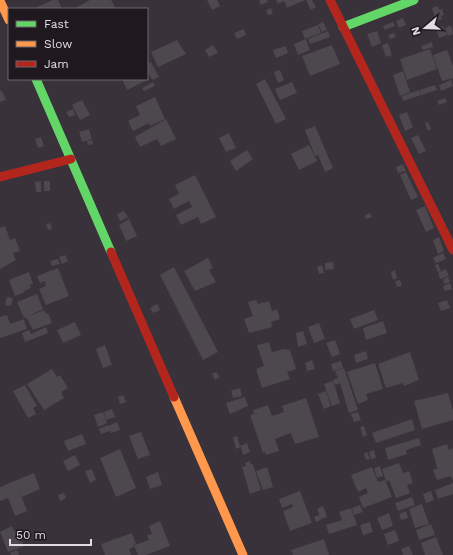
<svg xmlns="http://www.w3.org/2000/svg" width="453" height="555" viewBox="0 0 453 555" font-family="'Work Sans',sans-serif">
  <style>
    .building { fill: #4d474e }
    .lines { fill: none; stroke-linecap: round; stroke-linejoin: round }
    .fast { stroke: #63d668; stroke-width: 9 }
    .slow { stroke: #ff974d; stroke-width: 9 }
    .jam { stroke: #b3261e; stroke-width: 9 }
  </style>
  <rect width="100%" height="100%" fill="#39323a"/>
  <path class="building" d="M53,0H58L62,9H38L37,7Z
    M90,0H111L116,9H78L77,7Z
    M207,0H217L220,6L212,10Z
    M259,0H267L268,2L261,5Z
    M276,0H305L287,8L284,1L278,4Z
    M306,0H312L316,7L311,10Z
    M438,6L439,10L442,9L444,15L441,16L442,19L436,21L432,8Z
    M271,8L273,14L268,15L266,10Z
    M403,18L406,25L399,28L396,21Z
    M323,22L327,30L322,32L318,24Z
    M393,22L395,26L385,30L383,26Z
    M318,25L321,33L305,39L302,31Z
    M449,25L450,27L452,26L453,34L448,36L445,29Z
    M443,26L447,35L439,38L436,28Z
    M244,29L246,35L237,39L234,33Z
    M328,31L330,37L310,44L308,39Z
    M377,31L381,43L372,47L367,34Z
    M394,33L396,37L390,39L388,35Z
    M306,39L310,50L298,55L294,44Z
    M177,40L186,54L158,67L151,52Z
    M432,42L433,47L423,50L421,46Z
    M388,43L392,55L386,57L382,45Z
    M213,45L218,53L209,57L205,50Z
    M332,45L340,64L310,76L302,56Z
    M286,46L288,53L276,58L273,50Z
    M430,49L437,69L407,80L400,59Z
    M447,50L453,66V78L442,81L433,55Z
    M151,62L159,77L152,80L147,70V64Z
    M280,70L284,80L278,83L274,72Z
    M403,71L410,92L400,96L393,75Z
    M147,74L149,79L127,90L122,79H147Z
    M265,79L286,119L276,124L256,84Z
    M451,80L453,86L441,91L439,85Z
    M153,82L155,86L144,91L142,88Z
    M292,82L297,93L280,100L275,89Z
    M435,85L437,90L421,95L420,90Z
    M419,90L421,95L403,101L402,96Z
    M0,91H2L6,100L0,102Z
    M155,97L165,119L150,126L149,123L133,131L128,121L140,115L136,106Z
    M445,98L447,102L439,105L437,101Z
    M82,100L90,115L80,120L72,105Z
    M73,109L75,115L69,117L66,112Z
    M407,112L413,127L405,131L399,115Z
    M166,119L176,139L161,146L157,139L140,147L135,137Z
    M428,122L431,129L428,131L425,123Z
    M315,126L333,168L325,172L318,155L315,156L305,130Z
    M89,129L92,139L82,142L79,132Z
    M229,133L236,148L226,152L219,138Z
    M418,135L426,151L419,154L411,138Z
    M41,137L44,146L38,148L35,139Z
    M92,140L93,144L88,145L87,141Z
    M309,145L317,161L299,170L291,154Z
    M247,150L253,159L236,171L230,161Z
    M403,164L406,171L398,173L396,167Z
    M406,172L418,197L411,200L400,175Z
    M195,175L216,217L201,224L198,217L181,225L176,215L192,207L189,201L174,209L169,199L179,194L175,185Z
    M41,181V192H36L35,182Z
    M44,181H50V191H44Z
    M425,206L434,228L426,232L416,210Z
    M124,211L128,217L120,221L117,214Z
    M370,213L372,217L366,219L364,216Z
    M129,219L137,236L126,241L119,225Z
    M50,223L52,229L48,230L46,224Z
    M5,226L10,240L15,238L20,251L13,253L16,260L0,269V228Z
    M439,237L444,251L438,254L433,240Z
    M443,253L446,259L436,263L433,258Z
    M65,255L68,261L62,264L59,257Z
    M208,258L213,268L209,270L216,282L195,291L184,271Z
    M58,259L60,264L52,266L50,261Z
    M333,262L334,269L325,270V263Z
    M438,264L441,271L438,272L435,265Z
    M322,265L324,273L319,274L317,267Z
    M174,267L218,352L203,360L160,275Z
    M58,268L69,296L46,305L39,289L46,286L45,281L40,283L37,276Z
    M446,269L449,276L440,279L438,273Z
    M395,270L397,278L393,280L391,272Z
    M29,272L33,284L30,285L31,288L24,291L25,292L15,296L9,280Z
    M448,277L450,282L444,284L443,279Z
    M400,280L402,286L397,287L395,281Z
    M450,283L452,289L445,291L443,286Z
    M37,294L43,309L24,318L17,302Z
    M7,297L13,298L11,306L5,305Z
    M256,300L258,304L269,301L272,311L277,309L280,319L271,322L272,327L249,333L244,319L253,316L248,302Z
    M447,300L450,308L441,311L438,303Z
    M157,304L160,310L153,313L150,308Z
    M44,310L46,314L48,313L52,323L33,330L26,317Z
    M374,310L378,320L354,329L350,319Z
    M7,315L10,324L24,319L27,329L0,338V317Z
    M383,321L387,333L366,340L363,328Z
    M75,322L81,335L63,343L57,330Z
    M319,323L325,339L314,343L308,327Z
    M46,327L48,333L25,342L22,333L29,330L31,334Z
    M303,331L307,344L298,347L296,333Z
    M335,340L340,354L332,357L326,343Z
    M269,342L272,352L284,349L290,350L296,369L287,372L290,379L262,388L256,369L264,366L257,345Z
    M105,345L112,365L103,368L96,349Z
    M366,351L368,359L356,363L354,355Z
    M410,352L419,380L404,386L403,383L386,388L378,364Z
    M312,360L315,369L307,371L305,363Z
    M341,361L343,368L333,371L331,364Z
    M375,363L383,389L366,394L368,400L358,404L347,372Z
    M344,368L358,410L349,413L340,383L335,385L333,380L338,378L335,371Z
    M52,369L57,377L60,375L68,388L61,392L64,398L44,410L27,384Z
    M216,372L220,377L215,380L212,374Z
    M333,381L340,403L332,406L324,384Z
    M25,385L37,406L33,408L36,414L28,418L13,391Z
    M240,388L242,396L233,398L231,391Z
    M326,391L331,406L324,409L318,394Z
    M448,393L453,411V420L422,429L414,401Z
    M123,395L126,402L120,404L118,397Z
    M245,397L248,406L230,414L226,403Z
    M306,398L319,437L295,444L291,433L275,439L279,451L266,455L265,452L263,453L250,415L254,414L253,410L268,405L272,416L284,412L282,406Z
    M112,409L115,417L106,420L104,412Z
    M103,412L107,423L98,427L94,415Z
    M358,412L361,420L354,422L351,414Z
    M412,419L415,430L376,443L372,433Z
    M117,422L120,430L111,433L108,426Z
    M108,425L110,431L101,434L99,429Z
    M364,426L367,435L363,437L360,427Z
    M141,432L150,455L138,459L129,436Z
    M82,434L86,444L68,451L64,441Z
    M237,436L240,446L247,443L250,452L243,455L241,447L236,449L233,437Z
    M419,438L421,445L406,450L407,454L388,460L385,448Z
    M447,444L449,450L453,448V480L450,476L437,480L433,470L439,468H437L432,449Z
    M120,449L136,488L116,497L100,458Z
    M374,450L376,458L371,459L369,452Z
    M367,452L370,459L366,460L364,453Z
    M75,455L80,465L68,471L63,461Z
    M250,461L251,465L253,464L261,490L250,494L242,467L246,466L245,463Z
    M399,463L403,473L409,471L413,483L407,485L410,493L396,498L389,480L386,482L382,469Z
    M380,466L383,476L377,478L374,468Z
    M267,467L273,487L263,490L256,471Z
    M372,467L378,482L385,480L392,497L363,508L359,497L368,493L366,488L358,492L351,475Z
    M92,469L96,480L90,483L85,471Z
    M158,472L162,485L150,489L146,477Z
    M34,473L40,489L22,497L19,490L27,511L15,516L8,498L0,501V487Z
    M453,483V494L438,499L435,490Z
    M300,491L312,523L290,531L283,511L293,507L292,504L282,508L279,499Z
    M431,491L434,500L426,503L423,494Z
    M64,493L66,498L60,501L58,495Z
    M412,497L415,505L398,511L395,503Z
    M422,504L429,524L415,528L409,509Z
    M360,505L363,512L354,515L352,508Z
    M323,506L327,517L321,519L317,509Z
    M351,508L357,525L329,534L326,525L342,520L339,512Z
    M406,511L408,518L401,520L399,514Z
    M389,513L393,526L382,530L377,518Z
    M319,515L321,520L316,522L314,517Z
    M160,521L170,546L146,555H138L134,545L149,540L147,535L152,534L149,526Z
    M370,522L373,532L363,535L360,525Z
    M431,524L435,535L419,540L416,530Z
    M12,526L15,532L20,530L23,539L18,541L19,542L22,541L24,546L8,552L0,532Z
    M395,530L399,541L388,545L384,534Z
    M132,533L136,544L133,545L134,547L129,549L131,555H105L101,544Z
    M436,537L443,555H425L421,543Z
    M324,539L329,555H293L291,550Z
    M409,546L413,555H403L401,549Z
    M17,550L19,555H11L10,553Z"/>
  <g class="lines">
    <path class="fast" d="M343,27L414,0
      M36,79L111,252"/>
    <path class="slow" d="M0,1L9,20
      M174,397L243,555"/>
    <path class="jam" d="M330,0L453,250
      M0,177L71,159
      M111,252L174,397"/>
  </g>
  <rect x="8" y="8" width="140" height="72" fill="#1f191f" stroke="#6d666d"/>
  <rect x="16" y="21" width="20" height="6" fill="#63d668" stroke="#6d666d"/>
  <text x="44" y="28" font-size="12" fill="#e3dae3">Fast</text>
  <rect x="16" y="41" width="20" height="6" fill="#ff974d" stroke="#6d666d"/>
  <text x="44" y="48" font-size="12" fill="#e3dae3">Slow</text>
  <rect x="16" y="61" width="20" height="6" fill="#b3261e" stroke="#6d666d"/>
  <text x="44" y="68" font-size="12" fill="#e3dae3">Jam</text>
  <g transform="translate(425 28) rotate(251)" stroke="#1f191f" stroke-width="3" paint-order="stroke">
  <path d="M0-3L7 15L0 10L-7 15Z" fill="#e3dae3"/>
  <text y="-6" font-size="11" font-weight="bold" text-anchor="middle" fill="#e3dae3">N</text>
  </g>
  <path d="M10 539v6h81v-6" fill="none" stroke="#e3dae3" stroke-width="2"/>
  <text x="16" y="539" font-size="12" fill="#e3dae3" stroke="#1f191f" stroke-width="3" paint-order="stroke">50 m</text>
</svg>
